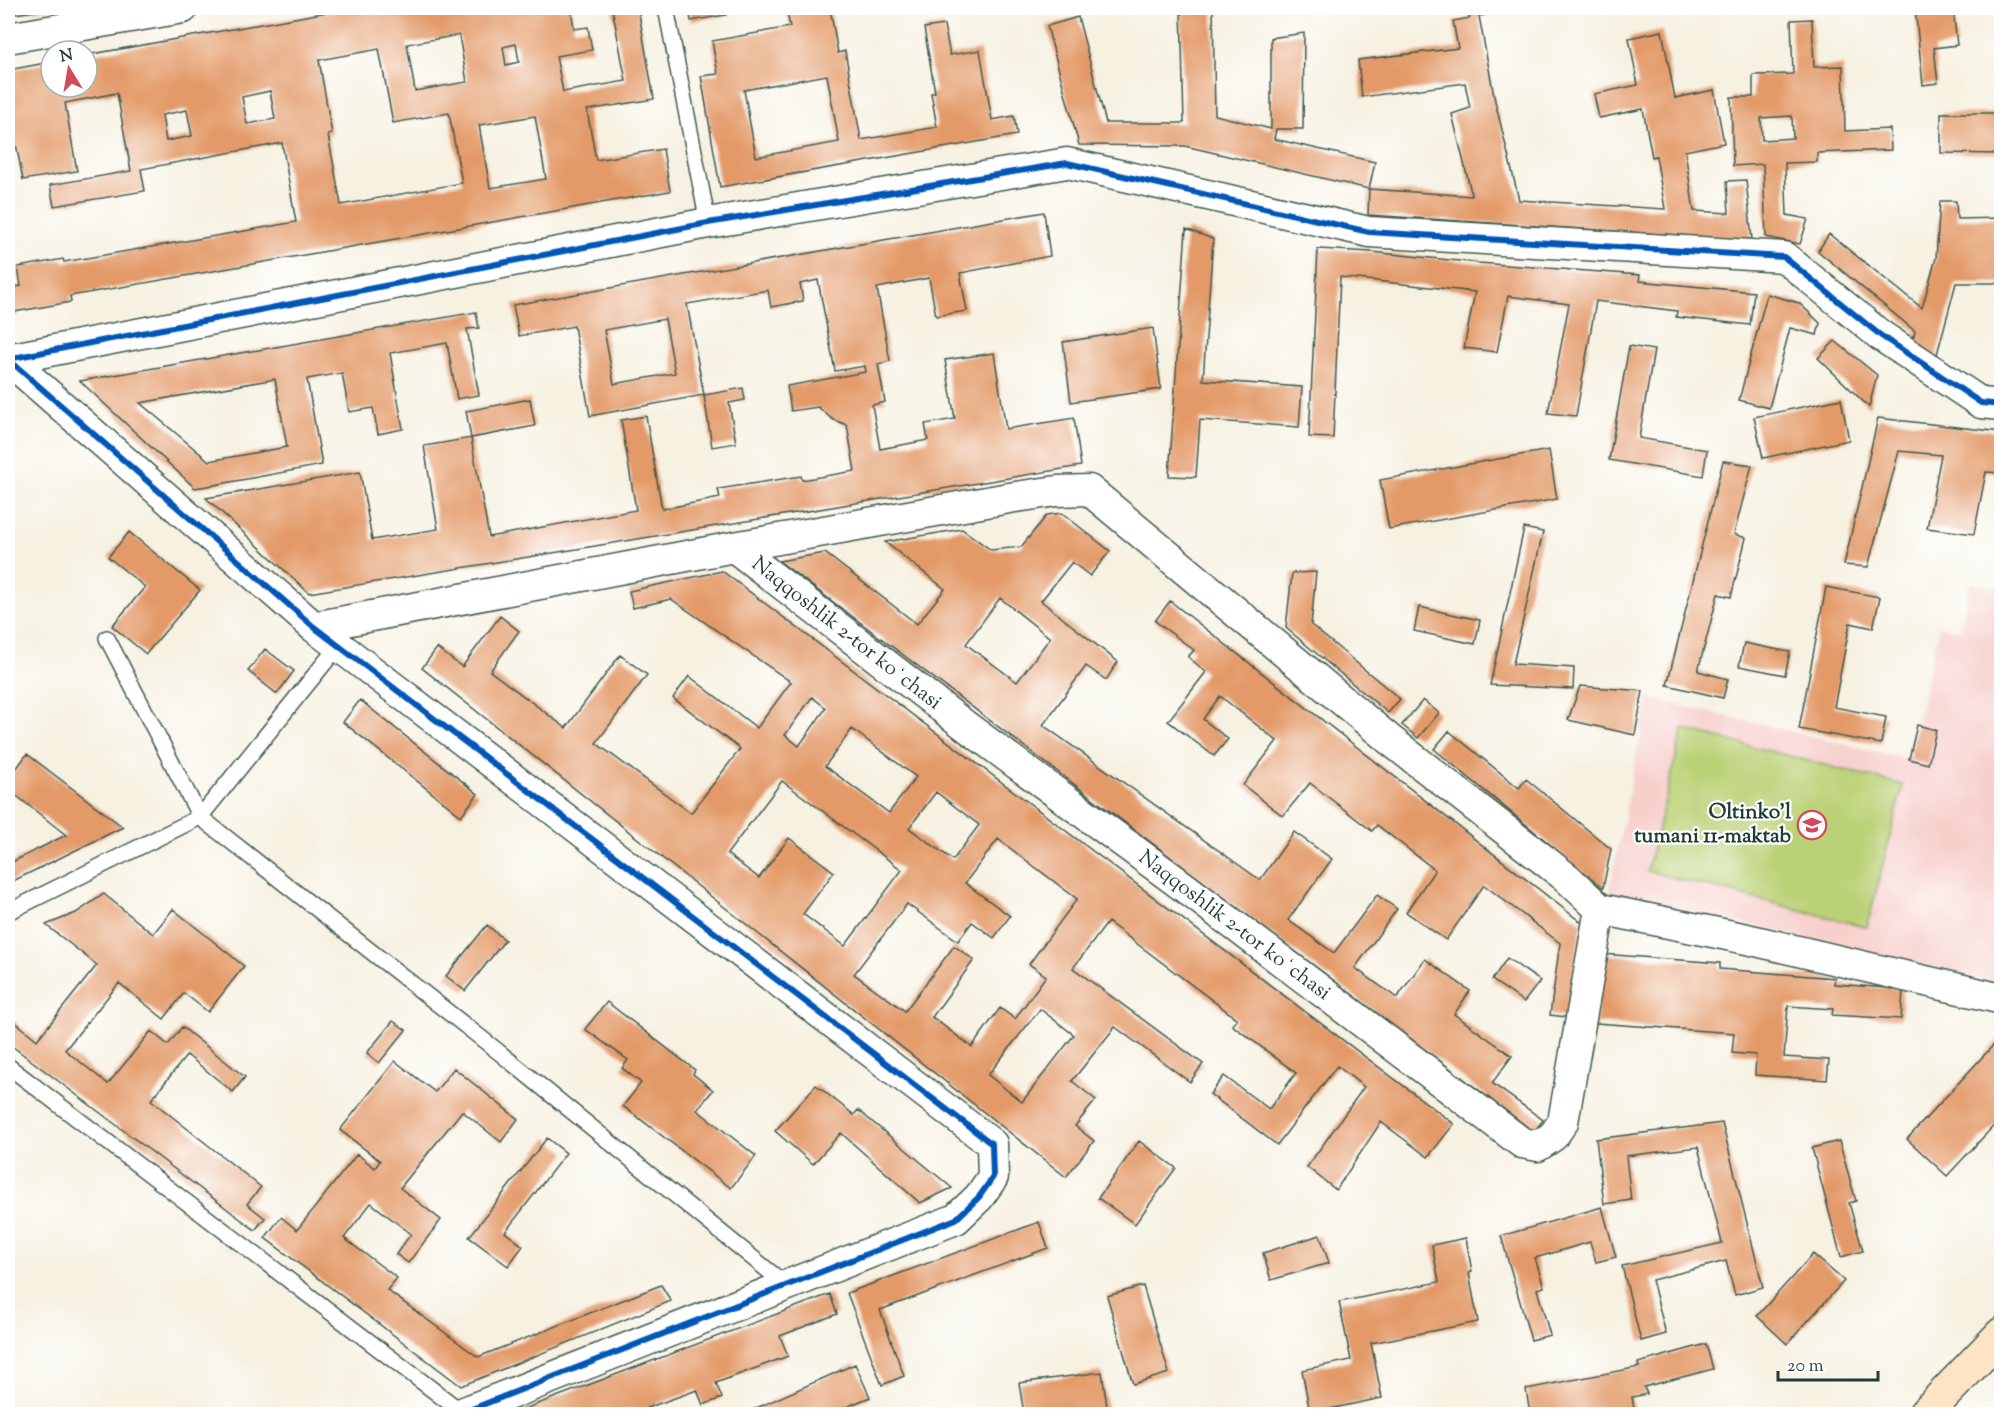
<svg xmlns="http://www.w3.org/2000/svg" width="2009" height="1422" viewBox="0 0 2009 1422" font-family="'Sorts Mill Goudy',serif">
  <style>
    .built { fill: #f7d0cc }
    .green { fill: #bbd176; stroke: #6d8755; stroke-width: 1.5 }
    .building { fill: #e39a67; fill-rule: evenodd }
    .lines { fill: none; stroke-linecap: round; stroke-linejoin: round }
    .service-casing { stroke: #3f584e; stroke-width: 18 }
    .minor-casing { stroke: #3f584e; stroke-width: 33 }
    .secondary-casing { stroke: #3f584e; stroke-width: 36 }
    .service { stroke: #fff; stroke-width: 15 }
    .minor { stroke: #fff; stroke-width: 30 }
    .secondary { stroke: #fee4c5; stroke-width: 33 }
    .cycleway-casing { stroke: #fff; stroke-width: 10 }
    .cycleway { stroke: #0057b8; stroke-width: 6 }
    .labels { text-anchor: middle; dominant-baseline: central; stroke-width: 4.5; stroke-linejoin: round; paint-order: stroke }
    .street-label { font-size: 21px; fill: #1f3d34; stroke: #fff }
    .poi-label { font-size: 21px; font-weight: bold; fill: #1f3d34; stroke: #fff; text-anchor: end }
  </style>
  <rect width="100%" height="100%" fill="#fff"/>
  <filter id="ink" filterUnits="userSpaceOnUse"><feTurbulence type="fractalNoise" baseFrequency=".0167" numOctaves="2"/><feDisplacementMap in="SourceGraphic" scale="12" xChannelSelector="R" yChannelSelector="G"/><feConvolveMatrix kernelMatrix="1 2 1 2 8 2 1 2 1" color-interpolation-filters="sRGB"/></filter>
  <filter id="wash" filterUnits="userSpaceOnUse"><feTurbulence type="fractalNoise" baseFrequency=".008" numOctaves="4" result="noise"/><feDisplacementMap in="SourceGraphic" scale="24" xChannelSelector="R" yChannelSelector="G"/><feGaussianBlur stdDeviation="1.35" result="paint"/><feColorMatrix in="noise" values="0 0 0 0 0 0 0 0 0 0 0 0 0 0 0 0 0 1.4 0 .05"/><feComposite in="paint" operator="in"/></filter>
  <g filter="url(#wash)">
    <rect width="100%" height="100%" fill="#f6f1e1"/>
    <path class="built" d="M1970,583L2001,588V984L1609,892L1648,698L1909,759L1939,627L1960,630Z"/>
    <path class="green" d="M1683,729L1903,785L1867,927L1647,871Z"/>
    <g id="blocks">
      <path class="building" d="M8,8H46V9L8,15Z
        M350,8H571L574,29L588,27L592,50L556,56L563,92L626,81L612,8H638L654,99L587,110L596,160L663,149L670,191L70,296L71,302L8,313V288L21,286L18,267L63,259L64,262L296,222L282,143L141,169L145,191L54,206L50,185L131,171L117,93L65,103L77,171L23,180L10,113H8V70L51,62V87H87V55ZM459,35L467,82L415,91L407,44ZM516,44L519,62L506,65L503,47ZM379,49L393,123L449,113L462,183L341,205L328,135L332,134L319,60ZM270,91L275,119L247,124L242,97ZM187,110L192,136L166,141L162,115ZM535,116L546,179L490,188L479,125Z
        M689,8H725L726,15L691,21Z
        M786,8H830L838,53L845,51L861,140L937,127L931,93L935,92L924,28L944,25L950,55L980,50L992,120L1014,116L1017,135L720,187L701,76L718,74L712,41L790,27ZM827,75L839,142L756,157L744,90Z
        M1181,8H1213L1215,115L1271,129V38L1304,33L1303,129H1276L1274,139L1375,162L1369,189L1472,196L1452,114L1470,108L1465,83L1362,97L1358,60L1458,48L1453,21L1470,18L1468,8H1525L1479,16L1495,101L1519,200L1665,209L1656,156L1652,157L1643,109L1599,118L1594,94L1638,85L1629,38L1662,31L1675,98L1714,90L1724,143L1685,151L1694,211L1729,213L1727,181L1746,180L1752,240L1368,215L1369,189L1185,146L1079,145L1047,26L1078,17L1106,123H1184Z
        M1915,8H1953L1957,45L1934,48L1938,83L1923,85Z
        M1812,19L1814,67L1843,66L1845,131L1890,129L1891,150L1817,153V162L1785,163L1787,215L1808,219L1800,244L1766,237L1763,164L1733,166L1731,97H1753V75L1793,74L1791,20ZM1792,116L1793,138L1762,140L1761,118Z
        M1941,113H2001V154L1941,153Z
        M1940,201H1956L1957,219L2001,218V283H1956L1936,358L1912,343L1915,331L1818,251L1829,234L1922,308L1936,258Z
        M1044,212L1050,256L960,273L967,311L936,316L929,278L877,288L890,361L878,364L885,402L872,405L880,449L928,440L925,424L955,419L945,360L994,353L1006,429L1074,418L1081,466L309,593L206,498L360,472L372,540L438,529L424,446L471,438L489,537L636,510L621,420L646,416L662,509L720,498L718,489L801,476L802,480L855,471L847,425L832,419L818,407L791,411L787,386L866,372L865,366L835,371L818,280L800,284L803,301L771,307L768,290L687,304L704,395L590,416L574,326L519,336L513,305ZM665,319L675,373L614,384L604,330Z
        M1186,229L1213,239L1203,380L1302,387L1299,427L1200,420L1196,477L1169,476Z
        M1318,249L1372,252L1479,263L1640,275L1639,281L1754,292L1750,325L1676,317L1677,311L1596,301L1576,416L1548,413L1569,304L1508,296L1497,352L1464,348L1475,292L1340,277L1333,438L1309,437Z
        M1767,294L1799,303L1820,323L1817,335L1790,328L1769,408L1739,400Z
        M476,312L479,328L467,329L479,395L457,399L447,343L390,353L403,429L378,434L373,408L349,412L342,373L307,379L322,465L214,485L195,488L80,381ZM275,379L287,447L209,461L140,403Z
        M1153,328L1161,389L1071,402L1063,342Z
        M1835,341L1877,375L1869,407L1818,358Z
        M1629,346L1654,350L1639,438L1707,450L1703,476L1609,460Z
        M743,388L745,400L729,403L736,443L712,447L704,395Z
        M530,399L535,426L471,438L466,411Z
        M1841,399L1849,440L1763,458L1754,417Z
        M1878,418L2001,432V473L1986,472L1974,534L1927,528L1941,455L1899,451L1868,567L1844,565Z
        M1549,450L1557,499L1389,529L1380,480Z
        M1723,461L1752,465L1734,534L1746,538L1731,597L1718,594L1698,671L1728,679L1723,698L1667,685Z
        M1062,513L1110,551L1090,576L1072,562L1041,601L1118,662L1106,680L1086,666L1043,725L1260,880L1294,832L1332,859L1288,920L1334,953L1377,895L1397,909L1355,968L1397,998L1425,959L1470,991L1454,1014L1512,1056L1492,1083L1543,1120L1534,1132L779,561L825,553L917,624L945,589L885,542L962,529L991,550L1021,547L1047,515ZM1000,598L1050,638L1017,682L966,644Z
        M1524,528L1543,532L1513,664L1574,668L1573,689L1490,685Z
        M129,532L200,590L146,654L112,626L145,587L108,557Z
        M722,571L1454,1124L1428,1157L1381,1122L1336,1190L1307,1167L1364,1087L1337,1066L1277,1145L1210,1094L1224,1076L1269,1109L1296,1073L1232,1025L1237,1019L1108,922L1073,968L1203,1064L1190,1082L1115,1027L1072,1081L1096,1100L1075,1126L1094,1141L1066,1177L422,668L437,648L462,667L500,616L519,631L490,671L566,728L620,655L647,675L596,743L691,813L740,749L673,698L689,676L757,728L791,682L671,599L633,608L629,591ZM812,697L826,708L799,746L785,735ZM852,729L916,777L889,813L825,766ZM782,781L902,870L845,946L803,914L834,872L789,838L759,878L727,854ZM936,792L979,825L953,860L909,828ZM998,839L1077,899L1029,964L1046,976L1015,1019L1000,1008L972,1047L932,1017L974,960L954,946L905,1011L854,974L907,904L958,941L972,922L994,938L1010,916L965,883ZM1040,1009L1074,1035L1022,1102L988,1075Z
        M1316,572L1311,625L1400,699L1388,713L1286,628L1292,573Z
        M1826,587L1880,597L1873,628L1850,623L1834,707L1886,717L1881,744L1799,729Z
        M1170,601L1582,923L1566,1017L1550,1015L1560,943L1484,885L1446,940L1406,912L1435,870L1377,825L1372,831L1310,783L1283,816L1243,785L1277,741L1220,696L1203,719L1228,739L1214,756L1168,721L1206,672L1188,657L1194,650L1155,621Z
        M1419,607L1480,620L1475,644L1414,631Z
        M1744,643L1790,652L1785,675L1739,666Z
        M265,649L294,671L277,694L248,671Z
        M1580,686L1643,691L1635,735L1568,720Z
        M360,700L478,794L461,816L343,722Z
        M1423,700L1439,713L1418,738L1402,725Z
        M1917,725L1936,730L1928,764L1909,759Z
        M1449,731L1519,788L1526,779L1611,849L1603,888L1434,749Z
        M27,754L123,827L9,883L8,881V864L66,835L8,789V780Z
        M104,894L153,934L173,909L244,966L208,1012L184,993L164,1019L119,983L65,1050L108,1084L151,1031L168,1045L182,1027L245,1077L233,1092L187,1055L151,1100L261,1187L247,1204L265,1218L255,1230L8,1043V1016L37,1040L97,965L46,925L76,913Z
        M487,925L505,940L465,991L446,976Z
        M1601,954L1720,963V969L1835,978L1834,984L1903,989L1901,1019L1832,1015L1833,1009L1788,1006L1784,1057L1829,1060L1827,1080L1755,1075L1756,1055L1732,1053L1734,1033L1596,1023Z
        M1507,958L1540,981L1524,1002L1492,980Z
        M607,1002L695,1070L693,1074L713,1090L697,1110L756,1156L731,1188L623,1106L641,1083L622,1068L628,1060L585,1029Z
        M393,1021L406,1030L379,1063L367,1053Z
        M1998,1040L2001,1042V1118L1947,1176L1907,1139Z
        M395,1061L435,1092L454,1068L518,1119L501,1142L462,1111L400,1188L441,1220L408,1263L396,1254L411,1234L371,1203L344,1238L397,1278L387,1290L478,1357L661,1285L671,1301L461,1386L265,1238L281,1217L297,1230L357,1154L375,1168L380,1161L340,1130Z
        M816,1085L854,1115L858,1110L952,1188L920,1203L841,1133L813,1164L775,1131Z
        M1722,1123L1763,1287L1735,1295L1726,1261L1652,1280L1666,1334L1641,1341L1622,1266L1722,1243L1698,1147L1626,1156L1631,1200L1604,1204L1596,1139Z
        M547,1138L566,1153L505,1232L523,1246L508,1266L469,1237Z
        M1139,1141L1176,1168L1135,1224L1098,1198Z
        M1839,1141L1856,1201L1849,1203L1863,1251L1841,1257L1812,1148Z
        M1602,1207L1616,1257L1596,1262L1590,1242L1535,1258L1544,1287L1537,1289L1550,1335L1531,1340L1501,1236Z
        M1039,1222L1048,1248L880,1310L904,1376L882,1385L847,1293Z
        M1320,1235L1329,1263L1271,1280L1263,1253Z
        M1466,1238L1472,1272L1469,1273L1478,1322L1371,1343L1382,1398L1310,1413L1302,1370L1351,1360L1339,1302L1439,1282L1432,1245Z
        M1813,1254L1844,1281L1787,1344L1757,1316Z
        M1143,1286L1169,1373L1133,1384L1107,1296Z
        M830,1294L837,1314L780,1336L788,1356L716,1383L722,1398L703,1405L697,1390L633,1413L632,1408L615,1414H511Z
        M1706,1344L1713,1369L1644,1387L1647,1394L1632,1397L1635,1414H1556V1411L1530,1414L1526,1389L1639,1367L1638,1363Z
        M855,1364L870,1397L830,1414H751L750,1411Z
        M1102,1372L1108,1414H1024L1019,1383Z"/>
    </g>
  </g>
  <g filter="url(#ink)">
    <use href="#blocks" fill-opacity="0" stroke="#3f584e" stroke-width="1.5"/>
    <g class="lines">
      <g class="service-casing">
        <path id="service" d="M666,8L708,223
          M107,638L200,817L495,1049L786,1285
          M8,912L200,817L339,645
          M8,1066L463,1413"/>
      </g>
      <g class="minor-casing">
        <path id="minor" d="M8,38L183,8
          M8,359L708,223L1067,163L1369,232L1784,257L1880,335L1981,403L2002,405
          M8,359L314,627L992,1144L993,1177L979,1197L956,1219L459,1414
          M734,547L967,727L1184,887L1522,1143L1538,1146L1553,1136L1563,1122L1600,909
          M314,627L734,547L1009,498L1057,491L1089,490L1390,740L1567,878L1600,909L1747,939L2002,999"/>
      </g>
      <g class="secondary-casing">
        <path id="secondary" d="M1925,1414L2002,1334"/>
      </g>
      <use href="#service" class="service"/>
      <use href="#minor" class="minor"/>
      <use href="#secondary" class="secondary"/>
      <g class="cycleway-casing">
        <path id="cycleway" d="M8,359L708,223L1067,163L1369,232L1784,257L1880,335L1981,403L2002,405
          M8,359L314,627L992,1144L993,1177L979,1197L956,1219L459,1414"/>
      </g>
      <use href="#cycleway" class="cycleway"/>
    </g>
  </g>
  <defs>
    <g id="school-ring" transform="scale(1.5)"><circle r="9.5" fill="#fff" stroke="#d1495b" stroke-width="1.5"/><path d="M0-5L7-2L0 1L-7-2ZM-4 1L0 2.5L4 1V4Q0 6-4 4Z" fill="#d1495b"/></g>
  </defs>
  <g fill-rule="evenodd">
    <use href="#school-ring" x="1812" y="825"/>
  </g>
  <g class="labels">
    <g class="street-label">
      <text transform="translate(846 634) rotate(38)">Naqqoshlik 2-tor koʻchasi</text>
      <text transform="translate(1234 926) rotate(37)">Naqqoshlik 2-tor koʻchasi</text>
    </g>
    <g class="poi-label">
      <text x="1791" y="813">Oltinko'l<tspan x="1791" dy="24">tumani 11-maktab</tspan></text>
    </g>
  </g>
  <rect width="2009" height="1422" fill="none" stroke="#fff" stroke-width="30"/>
  <g transform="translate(69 69) rotate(349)"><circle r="28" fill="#ffffff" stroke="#a5b1ae" stroke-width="1.5"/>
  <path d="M0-4.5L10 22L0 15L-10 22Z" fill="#d1495b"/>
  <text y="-9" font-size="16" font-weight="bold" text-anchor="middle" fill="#1f3d34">N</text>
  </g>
  <path d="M1778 1371v9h100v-9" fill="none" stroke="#1f3d34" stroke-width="3"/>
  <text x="1787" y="1371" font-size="18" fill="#1f3d34" stroke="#ffffff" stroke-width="4.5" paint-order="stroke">20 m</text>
</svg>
